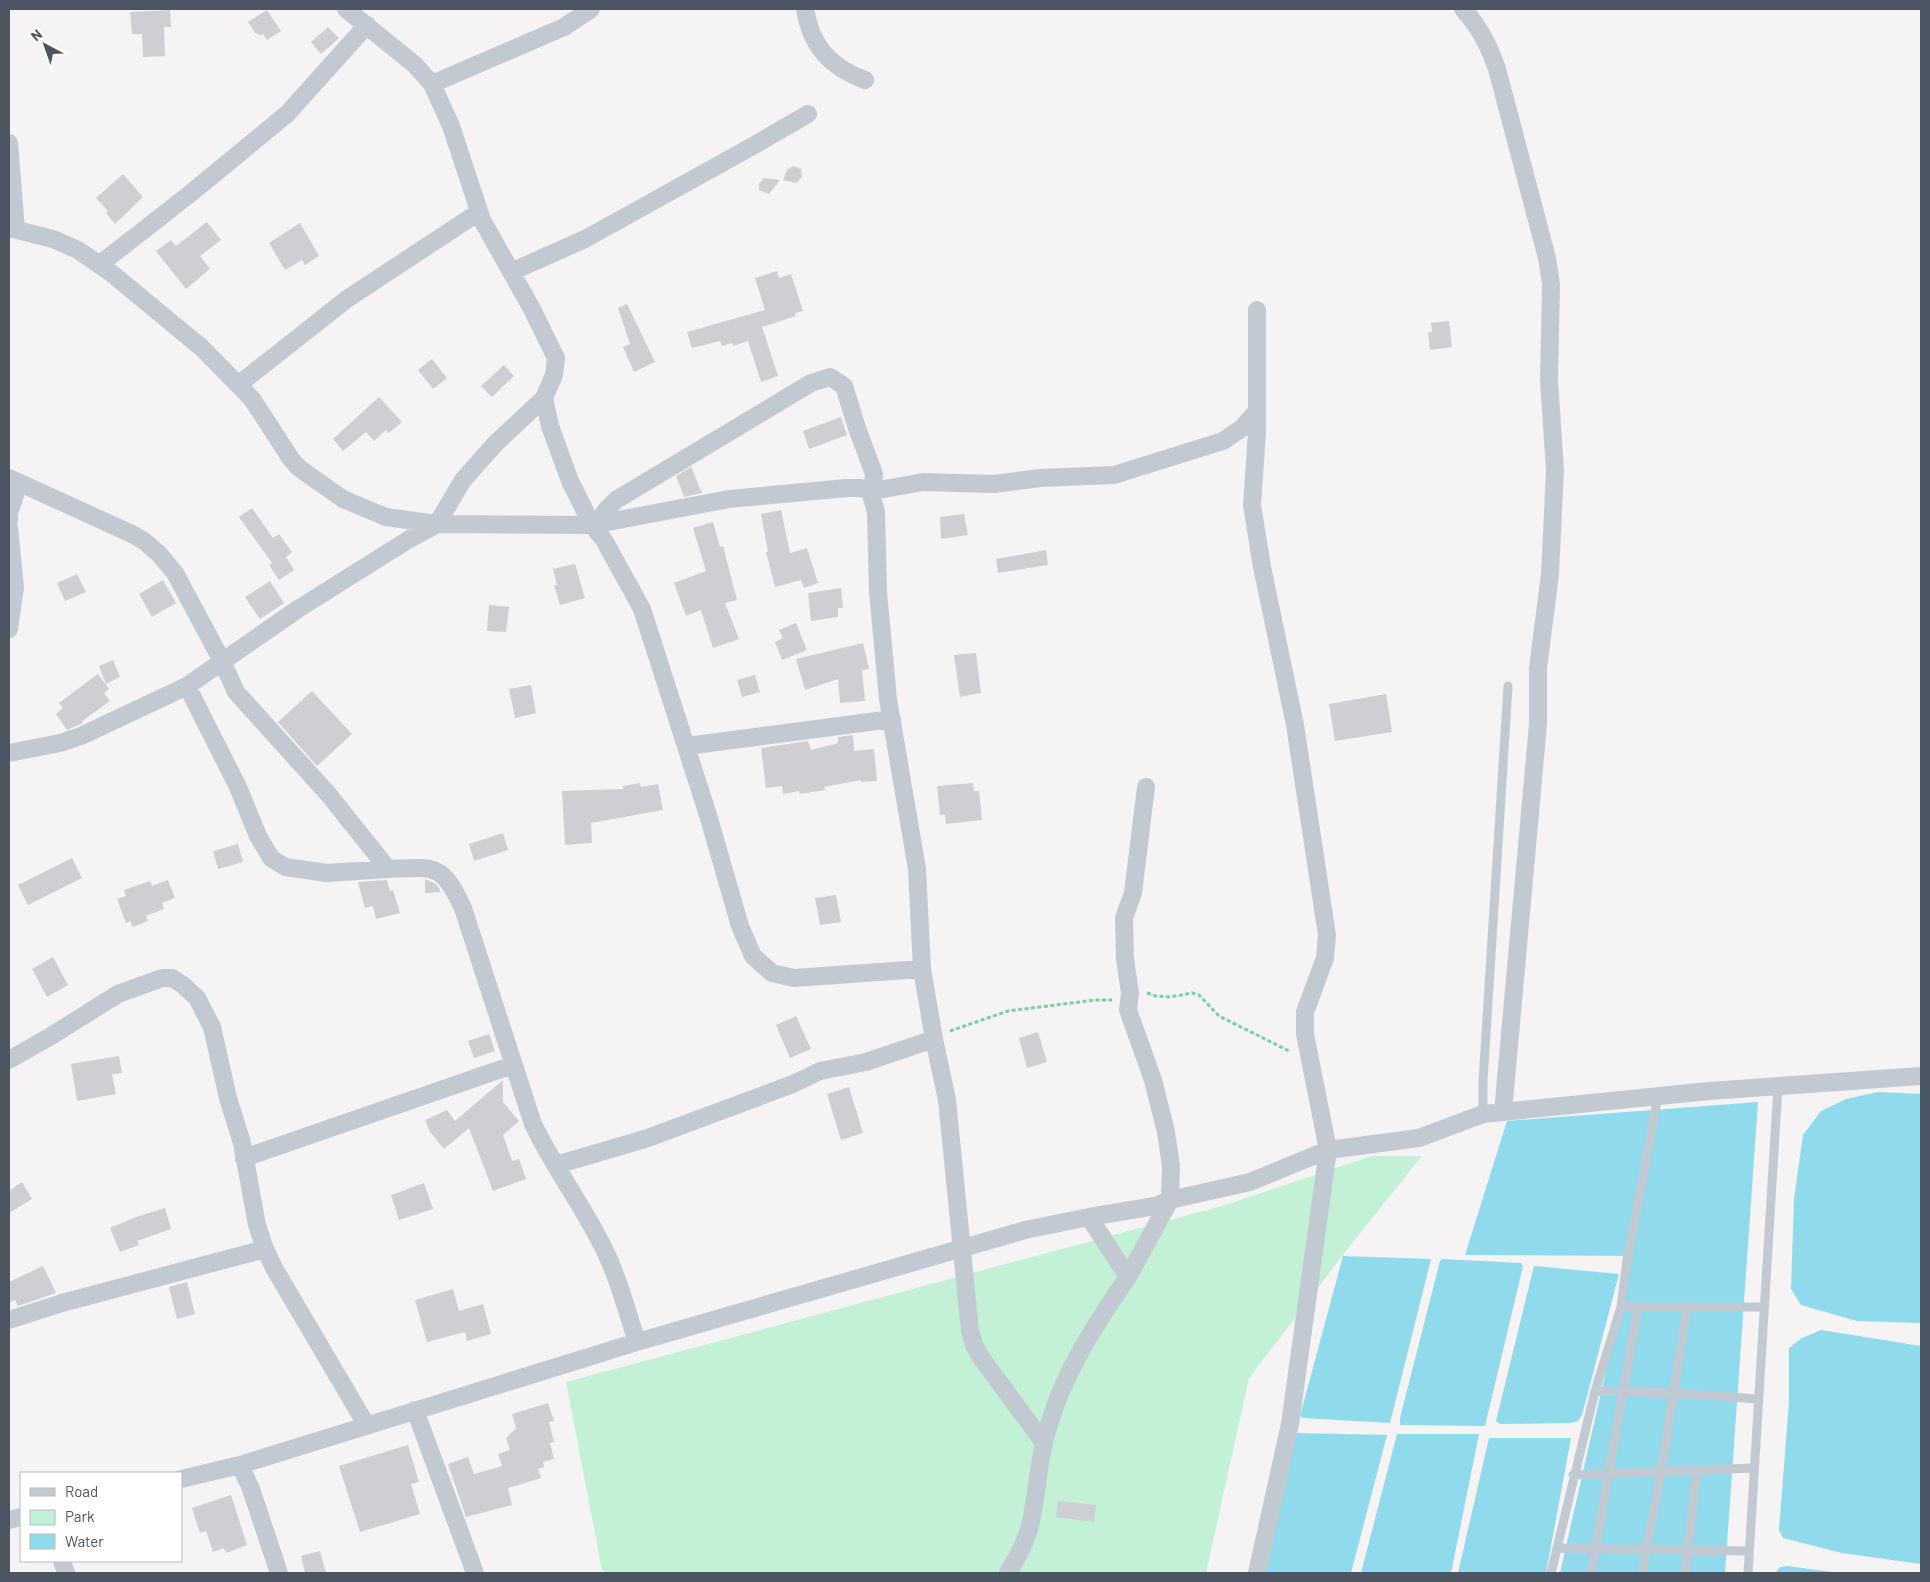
<svg xmlns="http://www.w3.org/2000/svg" width="1930" height="1582" viewBox="0 0 1930 1582" font-family="Barlow,sans-serif">
  <style>
    .green { fill: #c3f1d5 }
    .water { fill: #90daee }
    .building { fill: #cdcfd5 }
    .lines { fill: none; stroke-linecap: round; stroke-linejoin: round }
    .path { stroke: #7ad0a6; stroke-width: 3; stroke-dasharray: 4 2.5; stroke-linecap: butt }
    .lane { stroke: #c1cad2; stroke-width: 9 }
    .street { stroke: #c1cad2; stroke-width: 18 }
  </style>
  <rect width="100%" height="100%" fill="#f5f3f3"/>
  <path class="green" d="M1372,1156H1422L1356,1238L1249,1378L1206,1573H608L602,1570L566,1382L1222,1206Z"/>
  <path class="water" d="M1878,1092L1921,1094V1323L1857,1321L1801,1305L1791,1289L1794,1199L1803,1135L1821,1111L1846,1099Z
    M1758,1102L1725,1573H1560L1632,1256L1465,1255L1507,1121Z
    M1343,1256L1431,1259L1390,1423L1303,1418L1300,1416Z
    M1442,1259L1521,1263L1523,1266L1485,1426L1400,1425V1418L1440,1261Z
    M1534,1266L1619,1274L1582,1415L1578,1421L1571,1423L1500,1424L1496,1421Z
    M1821,1330L1921,1346V1564L1842,1553L1783,1538L1779,1530L1789,1401V1348L1802,1338Z
    M1297,1433L1387,1435L1351,1573H1262Z
    M1397,1434H1479L1451,1573H1361Z
    M1489,1438H1571L1546,1573H1458Z
    M1787,1566L1840,1573H1775L1780,1567Z"/>
  <path class="building" d="M170,10L171,27H164L165,56L143,57L142,34H132L130,12Z
    M267,10L281,31L267,40L263,34L260,36L258,33L256,34L248,22Z
    M328,27L339,38L321,54L311,42Z
    M793,166L801,169L802,177L796,183L783,180L787,170Z
    M123,174L143,197L115,224L106,213L108,211L96,198Z
    M764,178L780,180L769,194L759,190V184Z
    M207,222L221,240L200,256L210,269L186,289L156,251L171,240L176,246Z
    M300,223L319,256L305,265L302,260L285,270L269,243Z
    M777,271L779,278L791,274L803,311L795,313L796,316L762,327L778,376L761,382L748,341L733,346L732,343L722,346L720,341L692,348L687,332L765,310L755,278Z
    M627,304L655,362L634,372L623,347L630,344L618,308Z
    M1449,321L1452,347L1430,350L1428,332H1432L1431,323Z
    M432,359L447,378L433,389L418,370Z
    M504,365L514,376L492,397L481,386Z
    M379,397L402,422L389,433L386,430L374,441L366,432L343,451L333,439Z
    M841,417L847,435L809,449L803,431Z
    M691,467L702,493L684,497L676,476Z
    M252,508L273,538L279,534L292,552L286,557L294,570L279,580L269,565L272,563L239,517Z
    M781,510L790,553L807,548L818,583L804,588L801,580L775,587L766,552H768L761,514Z
    M964,514L968,535L941,539L940,517Z
    M713,522L720,547L723,546L737,600L725,603L739,639L713,648L701,610L686,616L674,583L706,571L693,528Z
    M1046,550L1048,565L998,573L996,559Z
    M575,564L585,598L560,605L554,585H557L553,569Z
    M77,574L86,592L65,601L57,583Z
    M163,580L176,603L152,617L139,594Z
    M270,581L284,603L260,619L245,597Z
    M841,588L843,608H838V617L811,621L808,593Z
    M489,605L509,607L506,632L487,631Z
    M796,623L807,650L782,660L775,642L783,638L779,630Z
    M863,643L869,669L862,670L865,701L840,703L838,679L805,690L796,659Z
    M976,653L981,693L960,697L954,655Z
    M113,660L120,677L106,684L99,666Z
    M98,674L109,689L104,693L110,701L82,721L83,723L67,730L56,714L63,708L59,703Z
    M755,675L760,692L742,697L737,680Z
    M531,685L536,713L515,718L509,689Z
    M312,691L352,734L317,766L278,722Z
    M1386,694L1392,732L1335,741L1329,704Z
    M853,735L854,751L874,749L877,781L861,782V780L824,787L825,790L800,794L799,791L783,794L782,786L766,788L761,748L808,741L811,750L838,743V737Z
    M640,783L641,787L658,784L663,810L591,823L592,843L565,845L562,791L623,789V786Z
    M973,783L974,791H979L982,820L946,824L945,815H940L937,786Z
    M503,833L508,850L474,861L469,844Z
    M238,844L243,862L218,869L213,851Z
    M72,858L82,878L28,905L18,885Z
    M425,879L436,884L440,889V892L425,893Z
    M168,880L175,898L162,903L164,909L146,916L148,921L133,927L130,921L126,923L117,899L126,896L124,890L150,881L152,886Z
    M387,880L390,891L393,890L400,913L376,919L373,906L365,908L358,882Z
    M836,895L841,922L820,925L815,898Z
    M53,957L68,985L47,997L32,969Z
    M796,1016L811,1049L790,1058L776,1025Z
    M1038,1032L1047,1062L1027,1068L1019,1038Z
    M489,1034L495,1051L474,1058L468,1041Z
    M119,1056L122,1073L112,1074L116,1094L77,1101L71,1064Z
    M503,1080V1102L519,1121L503,1135L512,1161L519,1159L526,1179L493,1191L469,1128L444,1149L430,1132L425,1120L447,1110L455,1121Z
    M849,1087L863,1133L841,1140L827,1094Z
    M22,1182L32,1199L9,1213V1191Z
    M424,1183L433,1209L399,1220L391,1195Z
    M165,1208L171,1229L137,1241L139,1245L120,1252L110,1228L136,1217Z
    M43,1266L56,1293L18,1306L15,1300L9,1303V1282Z
    M187,1282L195,1314L177,1319L169,1287Z
    M453,1289L459,1311L483,1304L491,1334L467,1341L465,1332L427,1342L415,1300Z
    M548,1403L554,1421L549,1422L554,1442L550,1443L554,1459L543,1462L544,1467L538,1469L541,1478L508,1488L512,1505L466,1517L448,1464L468,1457L474,1474L502,1466L498,1454L510,1450L506,1438L516,1428L512,1414Z
    M408,1445L419,1482L411,1484L420,1514L360,1532L339,1466Z
    M231,1495L247,1545L226,1553L224,1548L213,1552L206,1531L200,1533L192,1508Z
    M1058,1501L1096,1505L1094,1522L1056,1517Z
    M320,1551L326,1573H305L301,1556Z"/>
  <g class="lines">
    <path class="path" d="M1147,993L1156,996L1170,997L1192,993L1199,995L1219,1016L1289,1051
      M950,1031L1008,1011L1095,1000H1112"/>
    <path class="lane" d="M1483,1114V1082L1508,686
      M1621,1307H1764
      M1595,1391L1674,1393L1758,1399
      M1573,1475L1754,1468
      M1557,1548L1749,1551
      M1551,1573L1595,1391L1621,1307L1627,1260L1658,1096
      M1591,1573L1638,1307
      M1642,1573L1661,1472L1687,1307
      M1685,1573L1697,1470
      M1748,1573L1778,1086"/>
    <path class="street" d="M805,9C811,46 830,67 865,80
      M1463,9C1478,25 1490,48 1497,69L1547,258L1551,284L1549,381L1555,470L1550,574L1538,668V724L1503,1112
      M432,84L564,27L591,9
      M9,143L16,230
      M9,228L53,239L78,250L110,272L202,348L252,399L291,459L299,468L343,499L386,517L437,524L592,525L729,499L846,488H860L873,491L923,482L994,484L1040,478L1114,475L1223,441L1242,428L1257,411
      M99,265L191,193L287,114L367,25
      M511,272L585,239L751,147L808,114
      M238,385L347,299L479,212
      M544,398L550,426L570,481L592,525L604,540L642,609L708,815L740,926L753,956L772,973L794,978L922,969
      M9,478L132,534L144,541L159,554L175,573L222,661L236,692L329,795L388,869C435,867 442,863 463,908L533,1124C554,1168 584,1207 605,1251C619,1279 627,1312 637,1342
      M9,520V513L19,483
      M599,522L606,510L616,500L811,383L830,377L844,386L857,428L874,474L872,498L876,512L878,592L888,699L917,869L922,969L934,1039L947,1100L970,1331L974,1345L982,1359L1044,1443
      M9,528L15,587L9,629
      M187,686L238,787L258,836L271,858L285,867L327,873L388,869
      M687,746L892,719
      M9,753L60,743L81,736L187,686L298,609L408,540L437,524L463,480L496,443L544,398L554,375L556,358L532,309L482,220L451,126L432,84L415,65L346,9
      M9,1060L51,1036L118,994L162,978H172L183,985L197,998L212,1027L228,1098L242,1143L257,1225L265,1249L274,1268L367,1426
      M244,1158L513,1065
      M556,1165L645,1139L793,1084L820,1071L866,1062L934,1039
      M1128,1277L1170,1200L1171,1166L1166,1132L1153,1080L1128,1010L1130,993L1125,959L1124,918L1133,893L1146,787
      M9,1320L62,1303L265,1249
      M415,1410L475,1573
      M240,1465L251,1489L279,1573
      M181,1479L240,1465L637,1342L1025,1230L1089,1217L1155,1206L1170,1200L1250,1182L1328,1150L1419,1138L1483,1114L1709,1091L1921,1076
      M9,1520L21,1517
      M62,1561L66,1573
      M1008,1573C1016,1559 1025,1545 1029,1529C1037,1501 1037,1471 1044,1443C1058,1382 1093,1327 1128,1277L1089,1217
      M1257,1573L1290,1424L1328,1150L1305,1034V1012L1325,958L1327,935L1295,725L1262,567L1252,505L1257,432V310"/>
  </g>
  <rect width="1930" height="1582" fill="none" stroke="#4a5661" stroke-width="20"/>
  <rect x="20" y="1472" width="162" height="90" fill="#ffffff" stroke="#b7bbc0"/>
  <rect x="30" y="1488" width="25" height="8" fill="#c1cad2" stroke="#b7bbc0"/>
  <text x="65" y="1497" font-size="15" fill="#4a5661">Road</text>
  <rect x="30" y="1510" width="25" height="15" fill="#c3f1d5" stroke="#b7bbc0"/>
  <text x="65" y="1522" font-size="15" fill="#4a5661">Park</text>
  <rect x="30" y="1534" width="25" height="15" fill="#90daee" stroke="#b7bbc0"/>
  <text x="65" y="1547" font-size="15" fill="#4a5661">Water</text>
  <g transform="translate(45 45) rotate(319)" stroke="#ffffff" stroke-width="4" paint-order="stroke">
  <path d="M0-4L9 19L0 12L-9 19Z" fill="#4a5661"/>
  <text y="-8" font-size="14" font-weight="bold" text-anchor="middle" fill="#4a5661">N</text>
  </g>
</svg>
